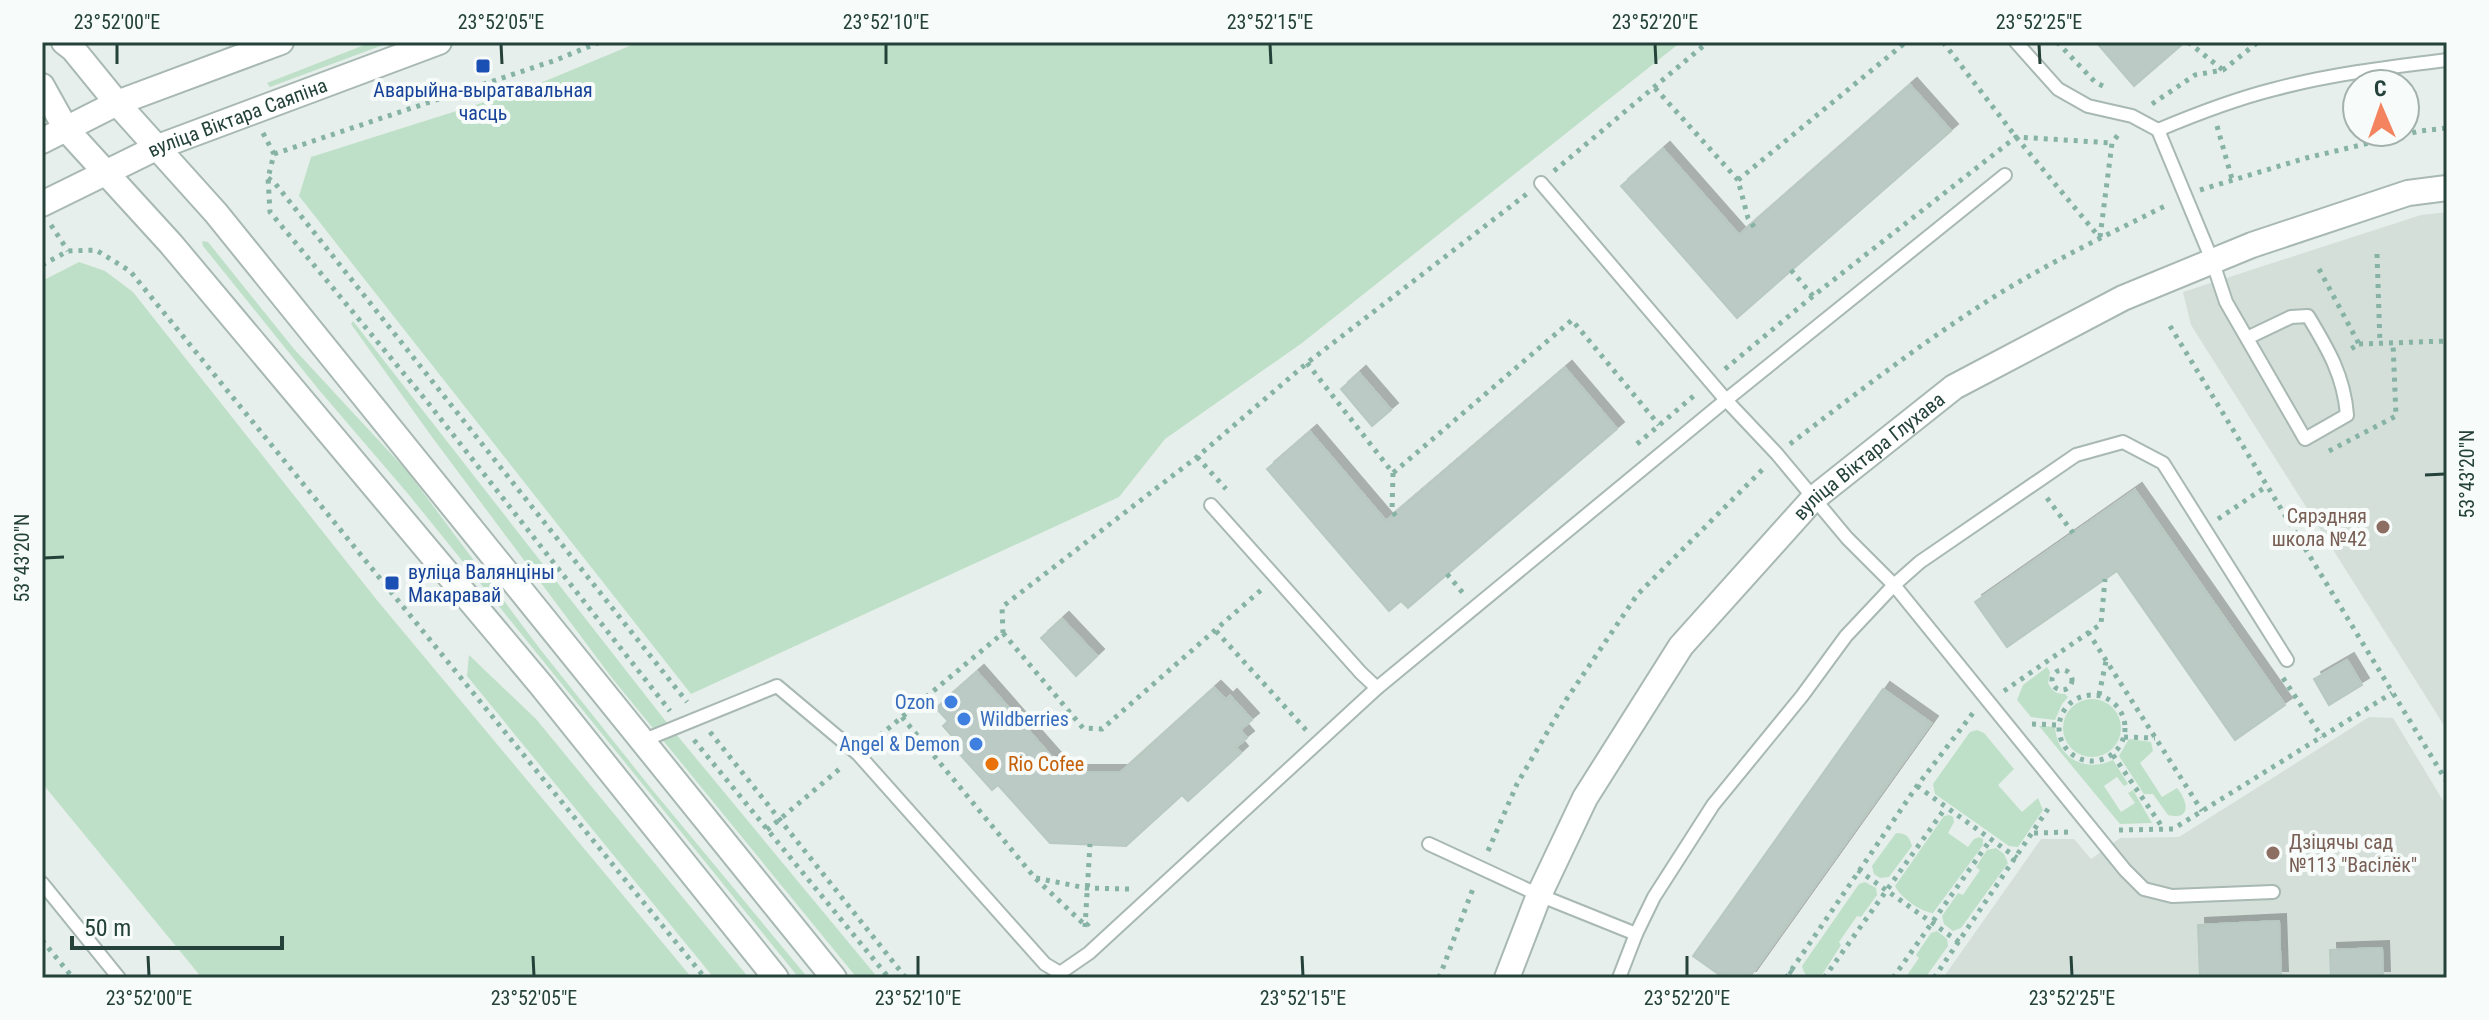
<svg xmlns="http://www.w3.org/2000/svg" width="2489" height="1020" viewBox="0 0 2489 1020" font-family="'Roboto Condensed',sans-serif">
<style>
.built{fill:#d4dfda}
.green{fill:#bfe0c8}
.building{fill:#bbcac4;stroke:#b8c9c2;stroke-width:2;filter:url(#shadow)}
.lines{fill:none;stroke-linecap:round;stroke-linejoin:round}
.service-casing{stroke:#a8b8b2;stroke-width:16}
.minor-casing{stroke:#a8b8b2;stroke-width:28}
.path{stroke:#86b3a5;stroke-width:5;stroke-dasharray:4 6;stroke-linecap:butt}
.service{stroke:#fff;stroke-width:12}
.minor{stroke:#fff;stroke-width:24}
.ticks{fill:none;stroke:#24423a;stroke-width:3}
.transit-dot{fill:#1a4fb4;stroke:#f7fbf9;stroke-width:3}
.education-dot{fill:#8d6e63;stroke:#f7fbf9;stroke-width:3}
.shop-dot{fill:#3f7fe0;stroke:#f7fbf9;stroke-width:3}
.food-dot{fill:#e8710a;stroke:#f7fbf9;stroke-width:3}
.labels{text-anchor:middle;stroke-width:8;stroke-linejoin:round;paint-order:stroke}
.transit-label{font-size:20px;fill:#164399;stroke:#f7fbf9}
.street-label{font-size:20px;fill:#24423a;stroke:#f7fbf9}
.education-label{font-size:20px;fill:#785e54;stroke:#f7fbf9;text-anchor:end}
.shop-label{font-size:20px;fill:#366cbe;stroke:#f7fbf9;text-anchor:end}
.food-label{font-size:20px;fill:#c56008;stroke:#f7fbf9;text-anchor:start}
.neatline{fill:none;stroke:#24423a;stroke-width:3}
.ticks-label{font-size:20px;text-anchor:middle;fill:#24423a}
</style>
<defs>
<filter id="shadow"><feDropShadow dx="7" dy="-7" stdDeviation="0" flood-color="#0004"/></filter>
</defs>
<rect width="100%" height="100%" fill="#e6efeb"/>
<g class="built">
<polygon points="2447,212 2447,730 2191,325 2183,292 2421,215"/>
<polygon points="2369,717 2393,718 2447,807 2447,978 1943,978 2041,839 2074,839 2091,859 2120,838 2179,837"/>
</g>
<g class="green">
<polygon points="372,42 391,42 270,87 267,83"/>
<polygon points="639,42 1681,42 1302,343 1165,439 1119,497 691,694 299,196 311,157 526,89"/>
<polygon points="202,241 208,242 294,349 407,471 540,649 650,787 808,978 799,978 409,495 319,390 203,246"/>
<polygon points="79,262 105,271 133,292 376,599 692,978 202,978 42,783 42,281"/>
<polygon points="353,321 671,728 878,978 857,978 612,678 432,437 351,324"/>
<polygon points="469,655 536,719 749,978 714,978 467,676"/>
<path d="M2047,667L2050,672L2048,683C2052,691 2056,694 2065,694L2068,697L2062,704L2055,720L2031,717L2017,700L2023,685Z"/>
<circle cx="2092" cy="728" r="29"/>
<path d="M2039,726L2055,727C2057,758 2085,773 2113,760L2128,784L2124,786L2117,777L2104,786L2121,812L2135,803L2128,793L2133,790L2152,823L2120,824Z"/>
<polygon points="1977,730 1984,733 2014,769 1998,785 2022,812 2038,798 2043,810 2018,847 2009,846 1935,794 1933,784 1970,732"/>
<path d="M2129,739L2151,742L2153,751L2140,763L2162,797L2177,788C2188,801 2192,821 2168,815L2153,794H2144L2119,756Z"/>
<path d="M1949,815L1953,817L1954,822L1948,833L1968,847L1974,839L1979,837L1983,839V845L1933,913C1921,912 1900,897 1895,886L1944,816Z"/>
<path d="M1896,833C1906,833 1909,836 1912,846L1889,877L1880,878L1874,874L1872,866Z"/>
<polygon points="1996,848 2004,854 2008,863 1961,928 1953,931 1944,924 1942,916 1958,893 1963,895 1980,870 1976,867 1987,850"/>
<path d="M1865,882L1876,888L1877,895L1861,917L1857,916L1839,942L1841,945L1820,978C1808,978 1805,977 1802,966L1859,884Z"/>
<polygon points="1937,931 1947,939 1948,946 1925,978 1905,978 1919,958 1916,955 1931,933"/>
</g>
<g class="building">
<polygon points="2096,42 2185,42 2134,86"/>
<polygon points="1910,85 1951,131 1737,318 1621,186 1663,149 1739,235"/>
<polygon points="1565,368 1617,429 1408,608 1401,601 1389,611 1267,469 1310,432 1386,521"/>
<polygon points="1359,373 1391,410 1372,426 1341,389"/>
<polygon points="2135,490 2285,705 2235,740 2117,571 2007,647 1975,602"/>
<polygon points="1062,619 1097,656 1076,676 1041,638"/>
<polygon points="2347,660 2362,685 2329,705 2314,679"/>
<polygon points="977,672 1065,772 1121,772 1214,688 1226,700 1230,696 1252,720 1240,730 1247,738 1236,747 1241,753 1188,801 1182,795 1126,846 1050,843 998,785 992,790 947,740 952,736 943,726 948,721 936,708"/>
<polygon points="1883,689 1931,723 1749,978 1724,978 1693,956"/>
<polygon points="2279,921 2281,978 2200,978 2198,925"/>
<polygon points="2382,948 2383,978 2331,978 2330,950"/>
</g>
<g class="lines">
<g class="service-casing">
<g id="service">
<path d="M2016,42L2058,89L2088,106L2132,116L2158,130L2212,260L2226,302L2305,439L2347,415C2344,376 2328,349 2308,316L2291,317L2247,338"/>
<path d="M2158,130C2196,114 2235,99 2275,89C2331,74 2390,67 2447,60"/>
<polyline points="1541,183 1726,400 1777,454 1847,538 1894,585 2125,870 2144,889 2172,896 2273,892"/>
<polyline points="1211,505 1361,673 1377,688"/>
<polyline points="642,741 777,686 858,754 1045,964 1060,973 1089,953 1377,688 1726,400 2005,175"/>
<polyline points="1429,844 1539,895 1636,934"/>
<polyline points="42,883 119,978"/>
<polyline points="1619,978 1636,934 1654,897 1713,805 1802,696 1846,636 1894,585 1920,562 2076,455 2123,442 2163,463 2287,660"/>
</g>
</g>
<g class="minor-casing">
<g id="minor">
<polyline points="64,42 73,49 117,103 216,213 834,978"/>
<polyline points="42,86 66,129 171,244 541,685 776,978"/>
<polyline points="42,141 117,103 281,42"/>
<path id="s1" d="M42,204L158,147L439,42"/>
<path id="s2" d="M1507,978L1539,895L1585,798L1681,646L1813,499L1954,387L2123,298L2252,245L2408,193L2447,188"/>
</g>
</g>
<g class="path">
<polyline points="1943,42 2016,137 2100,238"/>
<polyline points="2057,42 2095,82 2107,88"/>
<polyline points="2188,42 2223,70"/>
<polyline points="1655,88 1738,180 1748,218 1756,230"/>
<polyline points="2152,104 2195,75 2223,70 2258,42"/>
<polyline points="2217,126 2232,179"/>
<polyline points="263,133 274,154 268,178 270,212 429,404 670,711"/>
<polyline points="274,154 556,60 600,42"/>
<polyline points="1554,171 1708,42"/>
<polyline points="268,178 274,182 687,702"/>
<polyline points="1738,180 1906,42"/>
<polyline points="2200,190 2306,158 2420,131 2447,128"/>
<polyline points="51,225 68,251"/>
<polyline points="2100,237 2112,143 2121,131"/>
<polyline points="2377,254 2380,344"/>
<polyline points="42,265 68,251 96,250 130,271 705,978"/>
<polyline points="2319,269 2359,344 2349,350"/>
<polyline points="1791,270 1813,296"/>
<polyline points="2170,326 2447,782"/>
<polyline points="2359,344 2447,341"/>
<polyline points="1307,363 1393,473 1572,320 1659,425"/>
<polyline points="1725,369 1813,296 2016,137 2112,143"/>
<polyline points="1637,444 1696,394"/>
<path d="M1790,444C1857,393 1925,340 1997,295C2052,261 2111,233 2169,204"/>
<polyline points="2329,451 2396,416 2393,343"/>
<polyline points="1197,457 1226,489"/>
<polyline points="1393,473 1392,511 1399,520"/>
<polyline points="2047,498 2073,533"/>
<polyline points="2218,519 2267,486"/>
<polyline points="1447,574 1463,593"/>
<polyline points="1216,631 1306,730"/>
<polyline points="2088,632 2202,811"/>
<polyline points="1003,633 1083,728 1102,729 1261,590"/>
<circle cx="2062" cy="680" r="10"/>
<polyline points="2283,678 2322,737"/>
<polyline points="2004,691 2101,624 2105,579"/>
<circle cx="2092" cy="728" r="33"/>
<polyline points="2099,695 2106,661"/>
<polyline points="902,717 1035,878 1086,926 1089,923"/>
<polyline points="2032,724 2059,725"/>
<polyline points="710,732 906,978"/>
<polyline points="2124,737 2155,738"/>
<polyline points="694,740 889,978"/>
<polyline points="872,742 1003,633 1002,607 1197,457 1307,363 1528,193"/>
<polyline points="2113,755 2163,828"/>
<polyline points="1917,786 2017,858"/>
<polyline points="767,830 843,766"/>
<polyline points="2119,830 2173,829 2392,693"/>
<polyline points="2034,833 2072,832"/>
<polyline points="1488,851 1517,784 1566,700 1637,595 1765,467"/>
<polyline points="1858,870 1959,942"/>
<polyline points="1036,878 1086,888 1129,889"/>
<polyline points="1085,927 1090,844"/>
<polyline points="42,940 73,978"/>
<polyline points="1789,971 1799,978"/>
<polyline points="1439,978 1474,886"/>
<polyline points="1786,978 1917,786 1973,713"/>
<polyline points="1824,978 1946,807"/>
<polyline points="1893,978 1991,839"/>
<polyline points="1934,978 2050,806"/>
</g>
<use href="#service" class="service"/>
<use href="#minor" class="minor"/>
</g>
<path class="ticks" d="M117,44V64M501,44L502,64M886,44V64M1270,44L1271,64M1655,44L1656,64M2039,44L2040,64M2425,475L2445,474M44,558L64,557M148,956L149,976M533,956L534,976M918,956V976M1302,956L1303,976M1687,956V976M2071,956L2072,976"/>
<g class="transit-dot">
<rect x="475" y="58" width="16" height="16" rx="4"/>
<rect x="384" y="575" width="16" height="16" rx="4"/>
</g>
<g class="education-dot">
<circle cx="2383" cy="527" r="8"/>
<circle cx="2273" cy="853" r="8"/>
</g>
<g class="shop-dot">
<circle cx="951" cy="702" r="8"/>
<circle cx="964" cy="719" r="8"/>
<circle cx="976" cy="744" r="8"/>
</g>
<circle class="food-dot" cx="992" cy="764" r="8"/>
<g class="labels">
<g class="transit-label">
<text x="483" y="97">Аварыйна-выратавальная<tspan x="483" dy="23">часць</tspan></text>
<text x="408" y="579" text-anchor="start">вуліца Валянціны<tspan x="408" dy="23">Макаравай</tspan></text>
</g>
<g class="street-label">
<text dy="7" stroke="none"><textPath href="#s1" startOffset="214">вуліца Віктара Саяпіна</textPath></text>
<text dy="7" stroke="none"><textPath href="#s2" startOffset="644">вуліца Віктара Глухава</textPath></text>
</g>
<g class="education-label">
<text x="2367" y="523">Сярэдняя<tspan x="2367" dy="23">школа №42</tspan></text>
<text x="2289" y="849" text-anchor="start">Дзіцячы сад<tspan x="2289" dy="23">№113 "Васілёк"</tspan></text>
</g>
<g class="shop-label">
<text x="935" y="709">Ozon</text>
<text x="980" y="726" text-anchor="start">Wildberries</text>
<text x="960" y="751">Angel &amp; Demon</text>
</g>
<g class="food-label">
<text x="1008" y="771">Rio Cofee</text>
</g>
</g>
<rect width="2489" height="1020" fill="none" stroke="#f7fbf9" stroke-width="88"/>
<g transform="translate(2381 108) rotate(358)"><circle r="38" fill="#f7fbf9" stroke="#a3b1ad" stroke-width="2"/>
<path d="M0-6L14 30L0 20L-14 30Z" fill="#f4845f"/>
<text y="-12" font-size="22" font-weight="bold" text-anchor="middle" fill="#24423a">С</text>
</g>
<path d="M72 936v12h210v-12" fill="none" stroke="#24423a" stroke-width="4"/>
<text x="84" y="936" font-size="24" fill="#24423a" stroke="#f7fbf9" stroke-width="6" paint-order="stroke">50 m</text>
<rect x="44" y="44" width="2401" height="932" class="neatline"/>
<g class="ticks-label">
<text x="117" y="29">23°52'00"E</text>
<text x="501" y="29">23°52'05"E</text>
<text x="886" y="29">23°52'10"E</text>
<text x="1270" y="29">23°52'15"E</text>
<text x="1655" y="29">23°52'20"E</text>
<text x="2039" y="29">23°52'25"E</text>
<text transform="translate(2467 474) rotate(-90)" y="7">53°43'20"N</text>
<text transform="translate(22 558) rotate(-90)" y="7">53°43'20"N</text>
<text x="149" y="1005">23°52'00"E</text>
<text x="534" y="1005">23°52'05"E</text>
<text x="918" y="1005">23°52'10"E</text>
<text x="1303" y="1005">23°52'15"E</text>
<text x="1687" y="1005">23°52'20"E</text>
<text x="2072" y="1005">23°52'25"E</text>
</g>
</svg>
